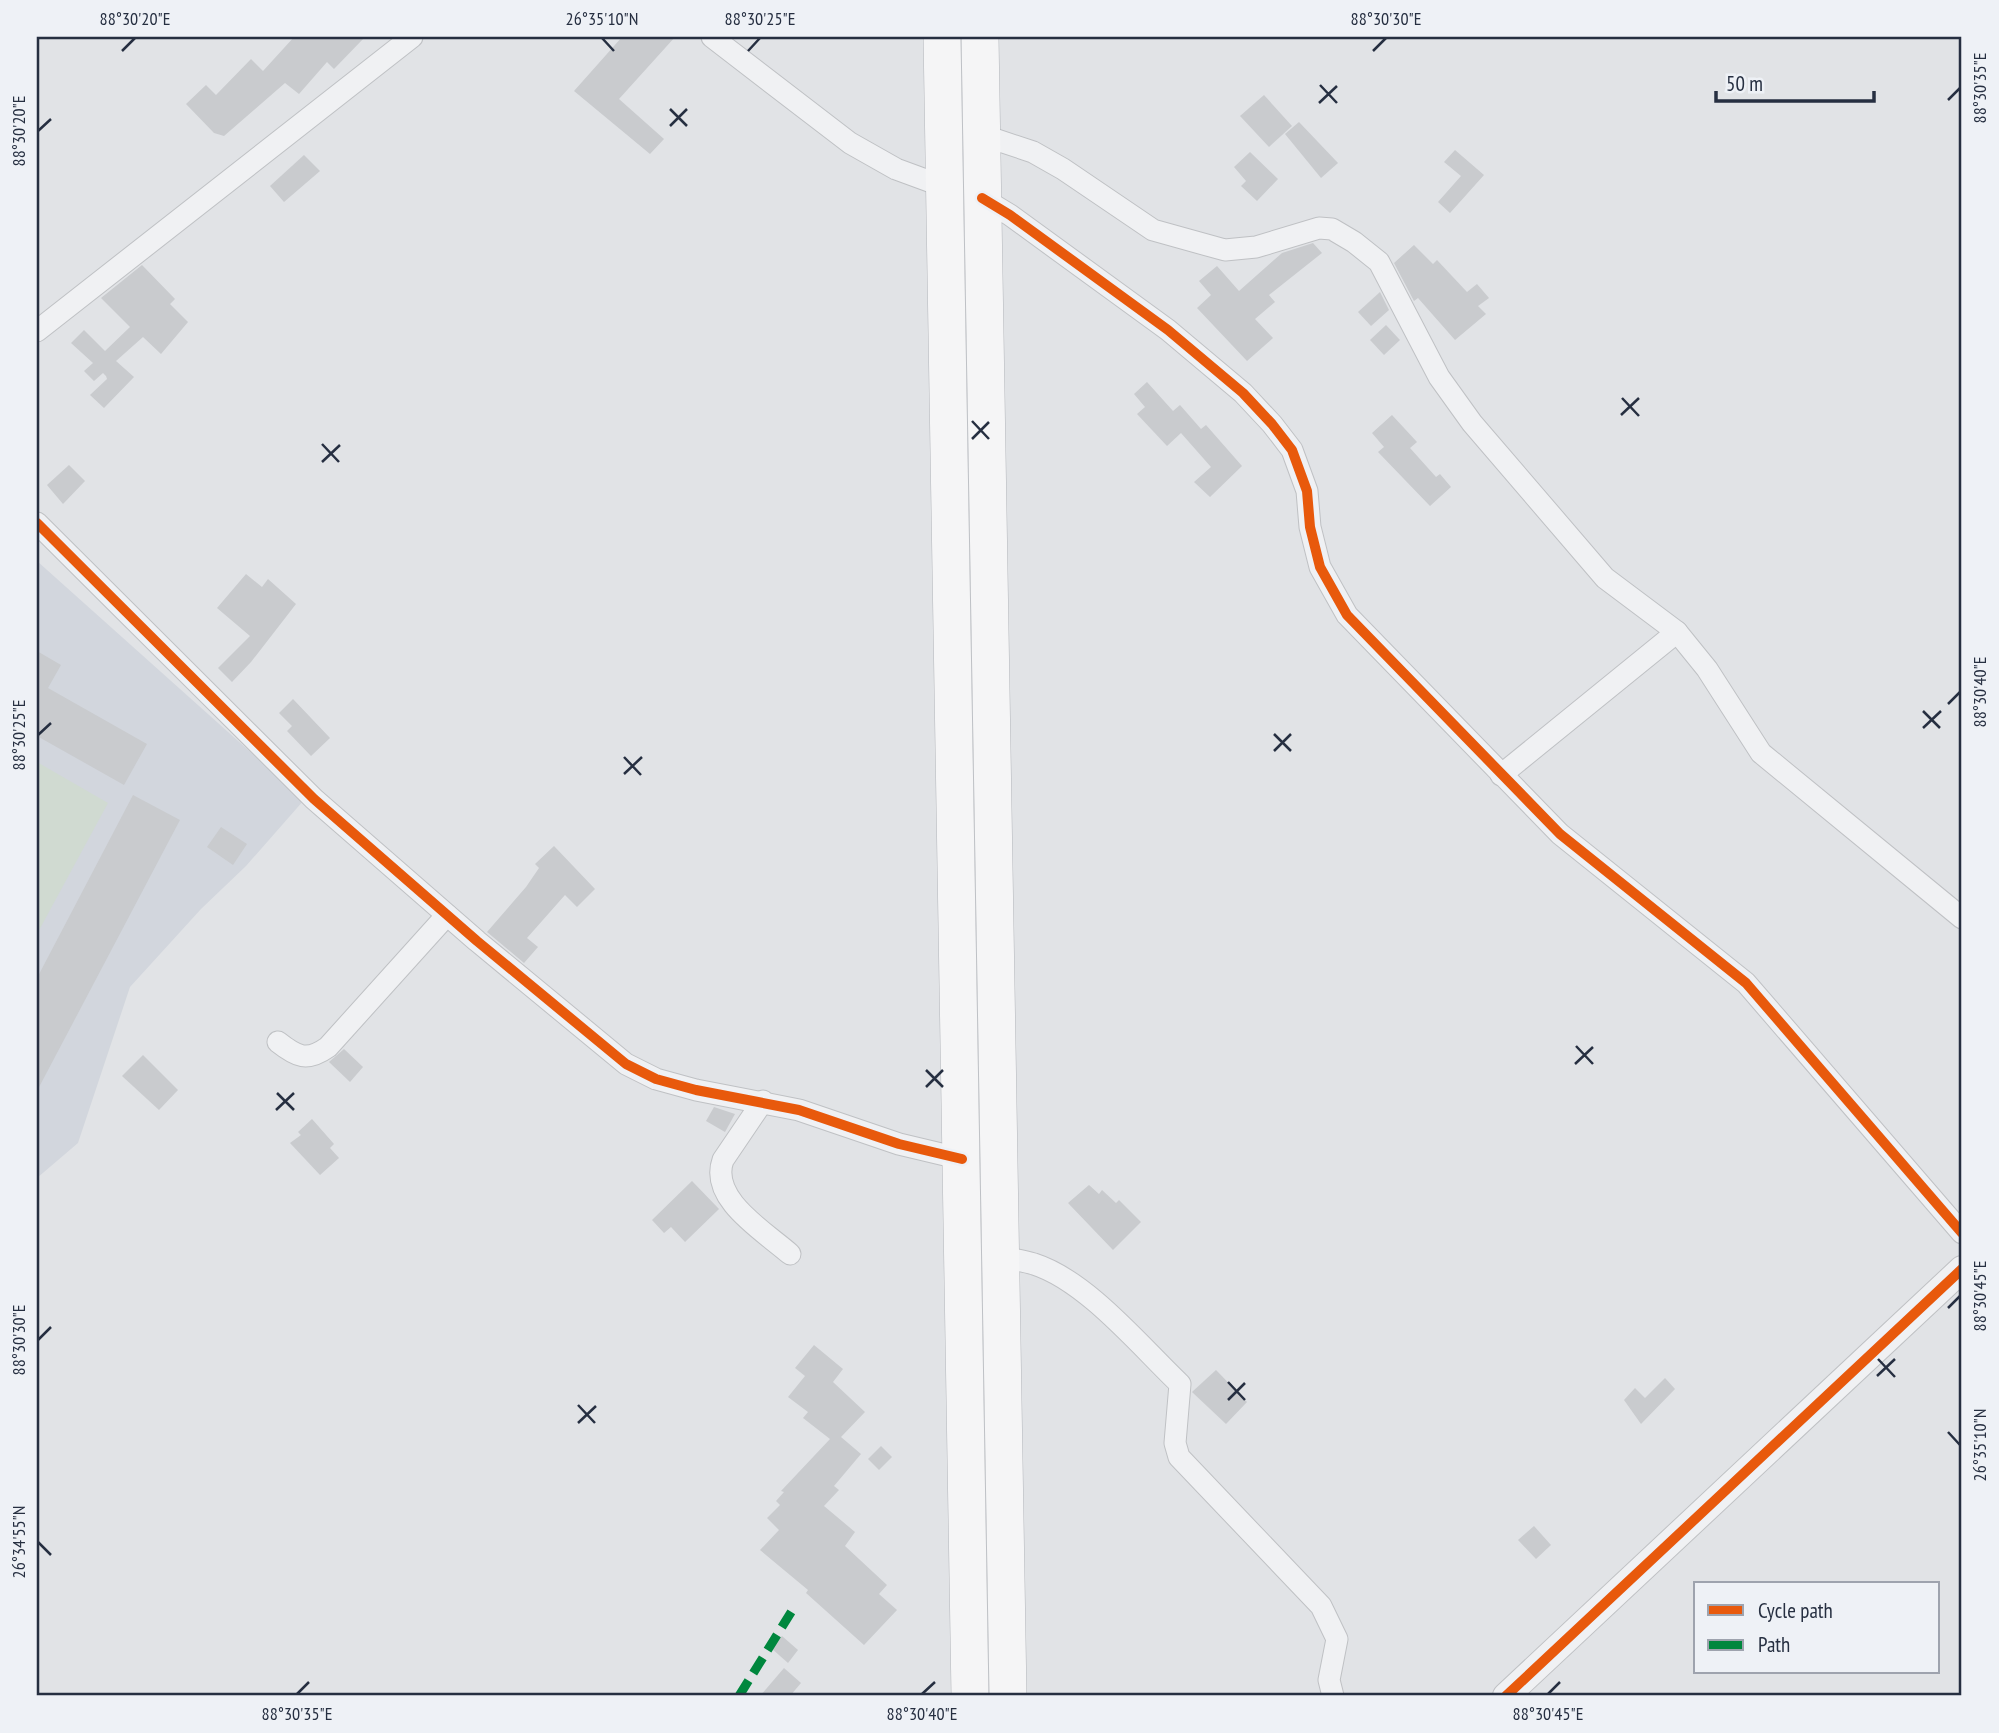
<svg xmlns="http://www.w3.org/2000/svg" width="1999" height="1733" viewBox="0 0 1999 1733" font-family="'PT Sans Narrow',sans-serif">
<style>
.built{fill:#d2d6dd}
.green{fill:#d0dad1}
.building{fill:#c9cbce}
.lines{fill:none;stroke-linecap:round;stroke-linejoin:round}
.minor-casing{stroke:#bfc1c4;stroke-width:23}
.tertiary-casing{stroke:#bfc1c4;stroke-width:28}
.trunk-casing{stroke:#b3b6bb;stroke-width:38}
.minor{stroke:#f0f1f3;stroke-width:21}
.tertiary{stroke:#f0f1f3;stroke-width:26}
.trunk{stroke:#f5f5f6;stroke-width:37}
.quiet{stroke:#00873e;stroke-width:9;stroke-dasharray:18 9;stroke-linecap:butt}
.cycleway-casing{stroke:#eef1f6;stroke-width:15}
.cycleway{stroke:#e8590c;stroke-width:10}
.ticks{fill:none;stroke:#262f41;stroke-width:2.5}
.neatline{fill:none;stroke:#262f41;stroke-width:2.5}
.ticks-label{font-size:18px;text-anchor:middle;fill:#262f41}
</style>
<rect width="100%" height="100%" fill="#e1e3e6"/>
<polygon class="built" points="37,561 304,800 246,866 201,909 130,987 78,1143 37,1178"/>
<polygon class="green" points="37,762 108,803 37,934"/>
<g class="building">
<polygon points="294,37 365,37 334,69 327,62 299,94 285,83 224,136 214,133 186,104 206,85 216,95 251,59 263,71"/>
<polygon points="622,37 675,37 619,99 664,139 650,154 574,91"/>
<polygon points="1264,95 1292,126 1269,147 1240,116"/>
<polygon points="1299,122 1338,163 1321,178 1285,134"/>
<polygon points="1455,150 1484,175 1450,213 1438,202 1461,176 1444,162"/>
<polygon points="1250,152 1278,179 1257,201 1241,186 1246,181 1234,167"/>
<polygon points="304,155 320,171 284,202 270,186"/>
<polygon points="1313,243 1322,253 1269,295 1275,302 1255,319 1273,338 1247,361 1197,308 1211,295 1199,281 1217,266 1239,291 1282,253"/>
<polygon points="1414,245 1433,264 1437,260 1467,292 1477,284 1489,298 1478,306 1486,314 1455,340 1418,298 1414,301 1394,263"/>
<polygon points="142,265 175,299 170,304 188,322 161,354 143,337 116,361 134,377 104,408 90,395 107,379 106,376 103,373 94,381 84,371 93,363 71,343 84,330 105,351 130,327 101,298"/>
<polygon points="1380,292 1389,310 1371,326 1358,312"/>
<polygon points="1386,325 1400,340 1384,355 1370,340"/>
<polygon points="1147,382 1173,411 1180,405 1201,429 1206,425 1242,466 1210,497 1194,482 1211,467 1181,433 1167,446 1137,414 1145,407 1134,394"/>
<polygon points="1392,415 1417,442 1410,448 1436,477 1440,474 1451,487 1430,506 1378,452 1384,447 1372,433"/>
<polygon points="69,465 85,481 63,504 47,485"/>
<polygon points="246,574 262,587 268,579 296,604 251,662 232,682 218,668 250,636 217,608"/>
<polygon points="37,651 61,665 48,688 147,744 124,785 37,736"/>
<polygon points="293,699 330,738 311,756 287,731 292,726 279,713"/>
<polygon points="133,795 180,820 37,1091 37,978"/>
<polygon points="221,827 247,844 233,865 207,847"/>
<polygon points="554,846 595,889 577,907 565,895 527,938 538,947 524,963 487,932 526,887 539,868 535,864"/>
<polygon points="344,1049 363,1067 350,1082 329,1062"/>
<polygon points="143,1055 178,1090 159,1110 122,1076"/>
<polygon points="714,1107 735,1114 725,1132 706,1121"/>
<polygon points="312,1119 334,1144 330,1148 339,1158 320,1175 290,1143 301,1135 298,1132"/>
<polygon points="692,1181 719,1209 685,1242 671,1227 664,1233 652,1220"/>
<polygon points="1089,1185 1099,1194 1102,1190 1116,1203 1119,1200 1141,1222 1113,1250 1068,1203"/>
<polygon points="814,1345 843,1369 833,1382 865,1412 841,1437 861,1454 834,1486 839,1490 824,1506 855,1532 845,1546 887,1585 879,1594 897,1610 864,1645 806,1593 808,1590 760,1550 779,1530 767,1518 780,1505 776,1501 784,1492 781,1491 830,1439 803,1418 808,1412 788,1397 805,1376 795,1368"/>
<polygon points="1216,1370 1247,1402 1226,1424 1192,1392"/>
<polygon points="1665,1378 1675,1389 1641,1424 1624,1400 1635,1388 1645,1398"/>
<polygon points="881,1446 892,1457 879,1470 868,1459"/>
<polygon points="1534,1526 1551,1545 1536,1559 1518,1540"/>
<polygon points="782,1636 798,1650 788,1663 771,1648"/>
<polygon points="784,1668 801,1683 790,1696 760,1696"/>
</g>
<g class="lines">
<g class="minor-casing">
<g id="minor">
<polyline points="712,37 850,143 896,169 945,187"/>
<polyline points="982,135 1033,152 1063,169 1153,230 1225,250 1256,247 1319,228 1332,229 1354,242 1379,262 1439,377 1472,423 1605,578 1677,632 1707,669 1761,753 1962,918"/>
<polyline points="982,198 1010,215 1168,330 1243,393 1272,424 1292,450 1307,491 1310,527 1320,567 1347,615 1560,834 1746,983 1962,1233"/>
<polyline points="37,331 412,37"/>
<polyline points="37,523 314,799 477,941 626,1064 656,1079 696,1090 799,1110 899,1144 962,1159"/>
<polyline points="1501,775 1677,632"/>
<path d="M278,1042C297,1057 307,1062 328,1047L447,915"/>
<path d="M763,1101L723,1160C709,1199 764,1231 790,1254"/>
<path d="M1002,1257C1012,1259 1023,1261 1034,1264C1087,1281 1140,1346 1180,1384L1175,1443L1179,1457L1321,1606L1337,1639L1329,1680L1333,1696"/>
</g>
</g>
<g class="tertiary-casing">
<polyline id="tertiary" points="1506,1696 1962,1269"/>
</g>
<g class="trunk-casing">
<g id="trunk">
<polyline points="942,37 970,1696"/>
<polyline points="980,37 1008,1696"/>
</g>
</g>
<use href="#minor" class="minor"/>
<use href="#tertiary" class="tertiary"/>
<use href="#trunk" class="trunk"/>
<polyline class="quiet" points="739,1696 795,1606"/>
<g class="cycleway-casing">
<g id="cycleway">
<polyline points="982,198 1010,215 1168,330 1243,393 1272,424 1292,450 1307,491 1310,527 1320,567 1347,615 1560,834 1746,983 1962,1233"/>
<polyline points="37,523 314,799 477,941 626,1064 656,1079 696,1090 799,1110 899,1144 962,1159"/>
<polyline points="1506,1696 1962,1269"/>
</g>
</g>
<use href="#cycleway" class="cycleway"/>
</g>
<path class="ticks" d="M602,38L614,51M122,51L135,38M748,51L760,38M1373,51L1386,38M1320,85L1337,103M1948,100L1960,88M1319,103L1337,86M670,109L687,126M670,126L687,109M38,131L51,119M1622,398L1639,416M1621,415L1639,398M972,421L989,439M972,439L989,422M322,444L339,462M322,462L340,445M1948,704L1960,692M1923,711L1940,728M1923,728L1941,711M1274,734L1291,751M38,735L51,723M1274,751L1291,734M624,757L641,775M624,774L642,757M1576,1046L1593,1064M1575,1064L1593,1047M926,1070L943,1087M926,1087L943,1070M277,1093L294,1110M276,1110L294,1093M1948,1308L1960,1296M38,1340L51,1327M1878,1359L1895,1377M1877,1376L1895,1359M1228,1382L1245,1400M1228,1400L1245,1383M578,1405L595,1423M578,1423L596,1406M1948,1432L1960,1445M38,1542L51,1555M297,1694L309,1682M922,1694L935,1682M1548,1694L1560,1682"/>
<rect width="1999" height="1733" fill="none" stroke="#eef1f6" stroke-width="77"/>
<rect x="1694" y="1582" width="245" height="91" fill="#eef1f6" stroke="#9ea3ae" stroke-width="2"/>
<rect x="1708" y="1605" width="35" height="10" fill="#e8590c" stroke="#9ea3ae" stroke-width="2"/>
<text x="1758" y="1618" font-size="21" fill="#262f41">Cycle path</text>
<rect x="1708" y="1640" width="35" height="10" fill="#00873e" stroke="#9ea3ae" stroke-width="2"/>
<text x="1758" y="1652" font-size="21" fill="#262f41">Path</text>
<path d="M1716 91v10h158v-10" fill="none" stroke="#262f41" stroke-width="3.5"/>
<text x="1726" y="91" font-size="21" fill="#262f41" stroke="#eef1f6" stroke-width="5" paint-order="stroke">50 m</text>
<rect x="38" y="38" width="1922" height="1656" class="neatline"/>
<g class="ticks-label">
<text x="135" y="25">88°30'20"E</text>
<text x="602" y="25">26°35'10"N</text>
<text x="760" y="25">88°30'25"E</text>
<text x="1386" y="25">88°30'30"E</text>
<text transform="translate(1980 88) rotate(-90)" y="6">88°30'35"E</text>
<text transform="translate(19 131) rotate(-90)" y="6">88°30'20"E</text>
<text transform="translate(1980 692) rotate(-90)" y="6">88°30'40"E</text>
<text transform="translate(19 735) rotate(-90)" y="6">88°30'25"E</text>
<text transform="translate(1980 1296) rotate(-90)" y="6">88°30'45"E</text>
<text transform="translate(19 1340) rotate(-90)" y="6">88°30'30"E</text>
<text transform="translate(1980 1445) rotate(-90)" y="6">26°35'10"N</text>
<text transform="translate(19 1542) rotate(-90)" y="6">26°34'55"N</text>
<text x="297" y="1720">88°30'35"E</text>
<text x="922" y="1720">88°30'40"E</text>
<text x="1548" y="1720">88°30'45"E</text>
</g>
</svg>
